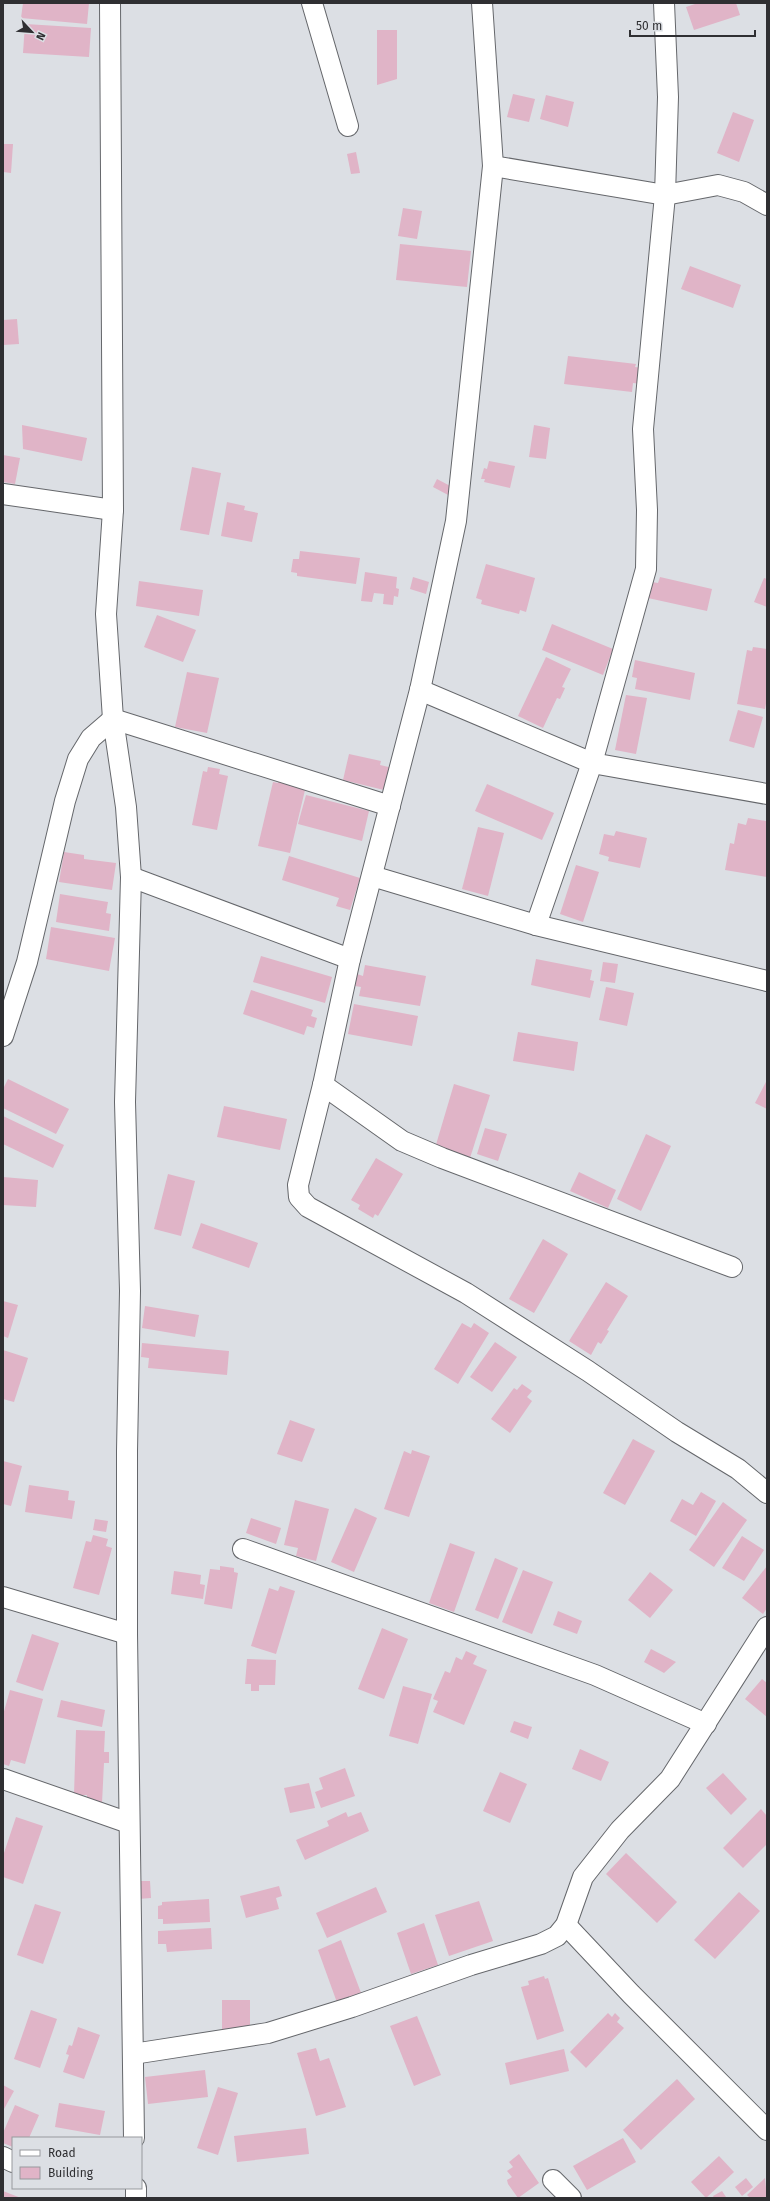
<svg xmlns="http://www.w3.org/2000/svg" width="770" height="2201" viewBox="0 0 770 2201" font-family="'Fira Sans',sans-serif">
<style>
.building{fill:#e0b4c7}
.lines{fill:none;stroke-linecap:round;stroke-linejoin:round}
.minor-casing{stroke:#65676b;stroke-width:22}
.minor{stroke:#fff;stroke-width:20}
</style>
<rect width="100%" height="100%" fill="#dcdfe4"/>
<g class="building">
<polygon points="23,3 89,3 87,24 21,18"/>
<polygon points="698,3 736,3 740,15 694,30 686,7"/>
<polygon points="25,24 91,28 89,57 23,53"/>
<polygon points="377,30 397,30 397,79 377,85"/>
<polygon points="513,94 535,99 529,122 507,117"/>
<polygon points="546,95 574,102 568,127 540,119"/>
<polygon points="733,112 754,120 739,162 717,153"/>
<polygon points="3,144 13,144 11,173 3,172"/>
<polygon points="356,152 360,173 351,174 347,154"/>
<polygon points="403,208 422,211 417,239 398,236"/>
<polygon points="400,244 471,251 467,287 396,280"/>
<polygon points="690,266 741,285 733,308 681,289"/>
<polygon points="17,319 19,344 3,345 3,320"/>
<polygon points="568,356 636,364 635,367 643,368 641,384 633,383 632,392 564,384"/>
<polygon points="22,425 87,438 82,461 23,449"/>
<polygon points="534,425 550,428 546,459 529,457"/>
<polygon points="3,455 20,458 15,484 3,482"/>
<polygon points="489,461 515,466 510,488 484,482 485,479 481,479 484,468 487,469"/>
<polygon points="192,467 221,473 209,535 180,530"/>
<polygon points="437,479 454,488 450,496 433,487"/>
<polygon points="227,502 245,506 244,510 258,513 252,542 221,536"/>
<polygon points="300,551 360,558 356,584 297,576 297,573 291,572 293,559 299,559"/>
<polygon points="486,564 535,578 526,612 520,610 519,614 481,604 482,600 476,598"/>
<polygon points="365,572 397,577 396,588 399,589 398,597 394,596 393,605 383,604 384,594 374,593 372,602 361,601"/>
<polygon points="413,577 429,582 426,594 410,589"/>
<polygon points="660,577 712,589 707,611 648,598 652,582 658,583"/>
<polygon points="764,578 767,579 767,607 754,602"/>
<polygon points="139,581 203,590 199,616 136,606"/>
<polygon points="157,615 196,630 183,662 144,647"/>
<polygon points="552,624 613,649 603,675 542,650"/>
<polygon points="753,647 767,649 767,698 765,709 737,704 747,650 752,651"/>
<polygon points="546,657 571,669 562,687 565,688 560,699 557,698 543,728 518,716"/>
<polygon points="635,660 695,673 690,700 635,689 637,678 632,677"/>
<polygon points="187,672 219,678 207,733 175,727"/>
<polygon points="626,695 647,698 636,754 615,750"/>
<polygon points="738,710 763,717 754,748 729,741"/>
<polygon points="349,754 381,761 380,765 393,768 388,791 343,780"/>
<polygon points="208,767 220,769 219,774 228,776 217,830 192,825 203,771 207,772"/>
<polygon points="279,777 301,782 300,788 305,790 290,853 258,846 273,782 278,783"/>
<polygon points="487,784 554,813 542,840 475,811"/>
<polygon points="306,795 369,811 362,841 298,824"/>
<polygon points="748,818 766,821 767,877 725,870 730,843 734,844 738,823 746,825"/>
<polygon points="478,827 504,833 488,896 462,889"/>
<polygon points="616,831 647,838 640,868 608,861 609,857 599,854 604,834 614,836"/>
<polygon points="64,852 84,855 84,859 116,863 112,890 59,882"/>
<polygon points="289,856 360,878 350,910 336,906 339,898 282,880"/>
<polygon points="576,865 599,872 583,922 560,914"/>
<polygon points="60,894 108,902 106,913 111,914 109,931 56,922"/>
<polygon points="51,927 115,938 109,971 46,959"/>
<polygon points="261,956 332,977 325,1003 253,982"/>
<polygon points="536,959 592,970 590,980 594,981 590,998 531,985"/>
<polygon points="603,962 618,964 615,983 600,981"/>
<polygon points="365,965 426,976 420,1006 359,996 361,987 355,986 357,974 363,976"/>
<polygon points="606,987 634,993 627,1026 599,1020"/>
<polygon points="251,990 313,1010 311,1016 317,1018 314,1028 307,1026 304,1035 243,1014"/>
<polygon points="354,1004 418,1016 412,1046 348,1034"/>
<polygon points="518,1032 578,1042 574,1071 513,1061"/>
<polygon points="8,1079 69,1109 56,1134 3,1108 3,1089"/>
<polygon points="767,1080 767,1109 755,1103"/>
<polygon points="454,1084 490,1095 470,1158 435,1148"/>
<polygon points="224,1106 287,1119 280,1150 217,1137"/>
<polygon points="3,1116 64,1145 53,1168 3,1144"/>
<polygon points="485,1128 507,1134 498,1161 477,1154"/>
<polygon points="646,1134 671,1146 641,1211 617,1199"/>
<polygon points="376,1158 403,1174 378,1216 375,1214 373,1218 358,1209 360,1205 351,1200"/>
<polygon points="579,1172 616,1190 608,1208 570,1191"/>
<polygon points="168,1174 195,1181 181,1236 154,1229"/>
<polygon points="3,1177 38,1180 36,1207 3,1205"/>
<polygon points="201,1223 258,1243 249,1268 192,1248"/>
<polygon points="543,1239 568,1254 534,1313 509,1299"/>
<polygon points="606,1282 628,1296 607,1330 609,1331 601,1344 598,1342 591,1355 569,1341"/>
<polygon points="3,1301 18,1305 8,1338 3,1336"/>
<polygon points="145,1306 199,1315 195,1337 142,1328"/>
<polygon points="462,1323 471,1328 474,1323 489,1333 458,1384 434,1369"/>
<polygon points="495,1342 517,1357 492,1392 470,1377"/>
<polygon points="142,1343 229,1351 227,1375 148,1368 149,1358 141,1357"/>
<polygon points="3,1350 28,1358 14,1402 3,1399"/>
<polygon points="522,1384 532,1391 527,1397 532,1401 510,1433 491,1419 514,1388 517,1390"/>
<polygon points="290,1420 315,1429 302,1462 277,1454"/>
<polygon points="633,1439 655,1451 625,1505 603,1493"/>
<polygon points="412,1450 430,1456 409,1517 384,1509 404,1451 411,1454"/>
<polygon points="3,1461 22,1466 11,1506 3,1504"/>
<polygon points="29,1485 69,1491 68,1500 75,1501 72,1519 25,1512"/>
<polygon points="701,1492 716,1501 696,1536 670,1521 682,1499 693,1505"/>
<polygon points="295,1500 329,1509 316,1561 296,1556 298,1548 284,1545"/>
<polygon points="723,1502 747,1520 714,1567 689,1550"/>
<polygon points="355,1508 377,1518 354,1572 331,1562"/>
<polygon points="251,1518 281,1528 276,1544 246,1533"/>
<polygon points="95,1519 108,1521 106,1532 93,1530"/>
<polygon points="93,1535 108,1539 106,1546 112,1548 99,1595 73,1588 86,1541 91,1542"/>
<polygon points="742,1536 764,1550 744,1581 722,1568"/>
<polygon points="450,1543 475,1552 454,1612 429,1603"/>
<polygon points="495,1558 518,1568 498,1619 475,1610"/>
<polygon points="220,1566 234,1568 234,1572 238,1573 232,1609 204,1604 210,1569 220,1570"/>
<polygon points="767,1566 767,1608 763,1614 742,1598"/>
<polygon points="523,1570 553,1582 532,1634 502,1622"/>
<polygon points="174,1571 201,1575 200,1584 205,1585 203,1599 171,1594"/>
<polygon points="650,1572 673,1590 650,1618 628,1600"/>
<polygon points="280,1586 295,1591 276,1654 251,1646 269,1588 278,1591"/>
<polygon points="558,1611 582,1621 577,1634 553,1625"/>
<polygon points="382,1628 408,1639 384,1699 358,1689"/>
<polygon points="32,1634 59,1643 43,1691 16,1682"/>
<polygon points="651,1649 676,1662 664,1673 644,1662"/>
<polygon points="466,1651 477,1656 473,1664 487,1670 464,1725 433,1712 438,1701 433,1699 445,1671 450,1673 456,1657 462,1660"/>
<polygon points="247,1659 276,1660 275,1685 259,1685 259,1691 251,1691 251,1684 245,1684"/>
<polygon points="762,1679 767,1683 767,1717 745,1699"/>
<polygon points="403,1686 432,1694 418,1744 389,1736"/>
<polygon points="10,1690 43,1699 25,1764 11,1760 9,1766 3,1764 3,1715"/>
<polygon points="61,1700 105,1710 102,1727 57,1717"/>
<polygon points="514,1721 532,1727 528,1739 510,1732"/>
<polygon points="76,1730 105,1731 104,1752 109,1752 109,1763 104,1763 102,1803 87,1802 87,1795 74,1795"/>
<polygon points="580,1749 609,1762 601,1781 572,1769"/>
<polygon points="345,1768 355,1796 321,1808 315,1792 323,1789 319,1778"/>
<polygon points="500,1772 527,1784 510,1823 483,1811"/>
<polygon points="723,1773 747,1799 731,1815 706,1788"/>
<polygon points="309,1783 315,1808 290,1813 284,1788"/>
<polygon points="761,1809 767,1816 767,1844 743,1868 723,1848"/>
<polygon points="346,1812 348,1817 361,1812 369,1831 305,1860 296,1840 329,1826 327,1821"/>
<polygon points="16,1817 43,1826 23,1884 3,1877 3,1856"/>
<polygon points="626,1853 677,1902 657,1923 606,1874"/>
<polygon points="138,1881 150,1881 151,1898 138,1899"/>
<polygon points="279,1886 282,1896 276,1898 279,1909 246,1918 240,1896"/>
<polygon points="376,1887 387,1912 327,1938 316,1913"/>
<polygon points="739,1892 760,1911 715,1959 694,1940"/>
<polygon points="209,1899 210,1922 163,1924 163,1919 158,1919 158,1906 162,1905 162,1902"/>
<polygon points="479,1901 493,1941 449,1956 435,1915"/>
<polygon points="35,1904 61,1912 43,1964 17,1955"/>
<polygon points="424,1923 438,1965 411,1974 397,1933"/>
<polygon points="211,1928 212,1949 167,1952 166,1944 158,1944 158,1931"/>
<polygon points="341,1940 363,1998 339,2008 318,1950"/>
<polygon points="544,1976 545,1979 548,1978 564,2031 537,2040 521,1987 529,1985 528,1981"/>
<rect x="222" y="2000" width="28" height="32"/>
<polygon points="31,2010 57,2019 40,2068 14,2059"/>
<polygon points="608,2013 612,2017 615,2013 620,2018 617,2022 624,2028 586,2068 570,2052"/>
<polygon points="417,2016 441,2075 414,2086 390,2026"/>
<polygon points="78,2027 100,2035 84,2079 63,2072 69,2055 66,2054 69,2045 72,2046"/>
<polygon points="316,2048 320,2061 329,2058 346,2107 316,2116 297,2053"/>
<polygon points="564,2049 569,2071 510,2085 505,2063"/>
<polygon points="205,2070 208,2097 148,2104 145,2077"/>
<polygon points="677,2079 695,2099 641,2150 623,2130"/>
<polygon points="3,2085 14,2091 4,2109 3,2109"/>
<polygon points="218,2087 238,2093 218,2155 197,2148"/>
<polygon points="59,2103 105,2111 100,2135 55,2127"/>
<polygon points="15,2105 39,2115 29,2138 13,2138 13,2147 3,2143 3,2133"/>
<polygon points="306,2128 309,2154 237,2162 234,2136"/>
<polygon points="623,2138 636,2162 587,2190 573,2166"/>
<polygon points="519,2154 539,2183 518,2198 508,2184 507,2180 512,2177 507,2171 513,2167 509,2162"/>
<polygon points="719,2156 734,2172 706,2198 691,2182"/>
<polygon points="746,2178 753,2187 742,2196 735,2187"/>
<polygon points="765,2178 767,2198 750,2198 747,2195"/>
<polygon points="3,2191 21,2198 3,2198"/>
<polygon points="722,2191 726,2197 714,2198 713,2196"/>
</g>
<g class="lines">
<g class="minor-casing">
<g id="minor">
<polyline points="110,3 113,510 106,614 113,719 126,807 131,877 125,1102 130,1291 127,1451 127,1634 134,2138"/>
<polyline points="312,3 348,126"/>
<polyline points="482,3 493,166 456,521 420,690 350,959 323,1085 298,1185 299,1197 308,1207 466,1293 588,1371 677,1432 738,1469 767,1493"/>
<polyline points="493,166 665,195 718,185 744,192 767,205"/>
<polyline points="3,494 113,510"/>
<polyline points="420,690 592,763 767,794"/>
<polyline points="372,876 536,925 767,981"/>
<polyline points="131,877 350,959"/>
<polyline points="536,925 592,763 646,569 647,510 643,429 665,195 668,97 664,3"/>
<polyline points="3,1036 27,962 65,801 78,759 91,738 113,719 390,806"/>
<polyline points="323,1085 402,1141 442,1158 732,1267"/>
<polyline points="243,1549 595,1675 706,1724"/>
<polyline points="3,1597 127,1634"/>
<polyline points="3,1779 129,1823"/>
<polyline points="566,1925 631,1994 767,2130"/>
<polyline points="133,2054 268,2033 352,2007 471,1965 541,1944 557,1936 566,1925 583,1877 620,1830 670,1779 767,1627"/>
<polyline points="3,2157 13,2162"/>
<polyline points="553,2180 571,2198"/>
<polyline points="136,2188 136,2198"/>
</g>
</g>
<use href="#minor" class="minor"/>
</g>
<rect width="770" height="2201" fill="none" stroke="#2f2f32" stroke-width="8"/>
<rect x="12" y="2137" width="130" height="52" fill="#dcdfe4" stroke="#97999d"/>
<rect x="20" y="2150" width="20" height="6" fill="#ffffff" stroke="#97999d"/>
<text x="48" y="2157" font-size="12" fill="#2f2f32">Road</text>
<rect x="20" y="2167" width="20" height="12" fill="#e0b4c7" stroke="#97999d"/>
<text x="48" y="2177" font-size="12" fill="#2f2f32">Building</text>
<g transform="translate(32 32) rotate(116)" stroke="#dcdfe4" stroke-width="3" paint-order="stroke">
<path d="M0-3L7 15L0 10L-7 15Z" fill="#2f2f32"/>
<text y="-6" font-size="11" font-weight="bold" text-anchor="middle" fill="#2f2f32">N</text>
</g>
<path d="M630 30v6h125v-6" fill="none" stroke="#2f2f32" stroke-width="2"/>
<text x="636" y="30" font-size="12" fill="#2f2f32" stroke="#dcdfe4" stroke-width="3" paint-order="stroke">50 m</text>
</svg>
